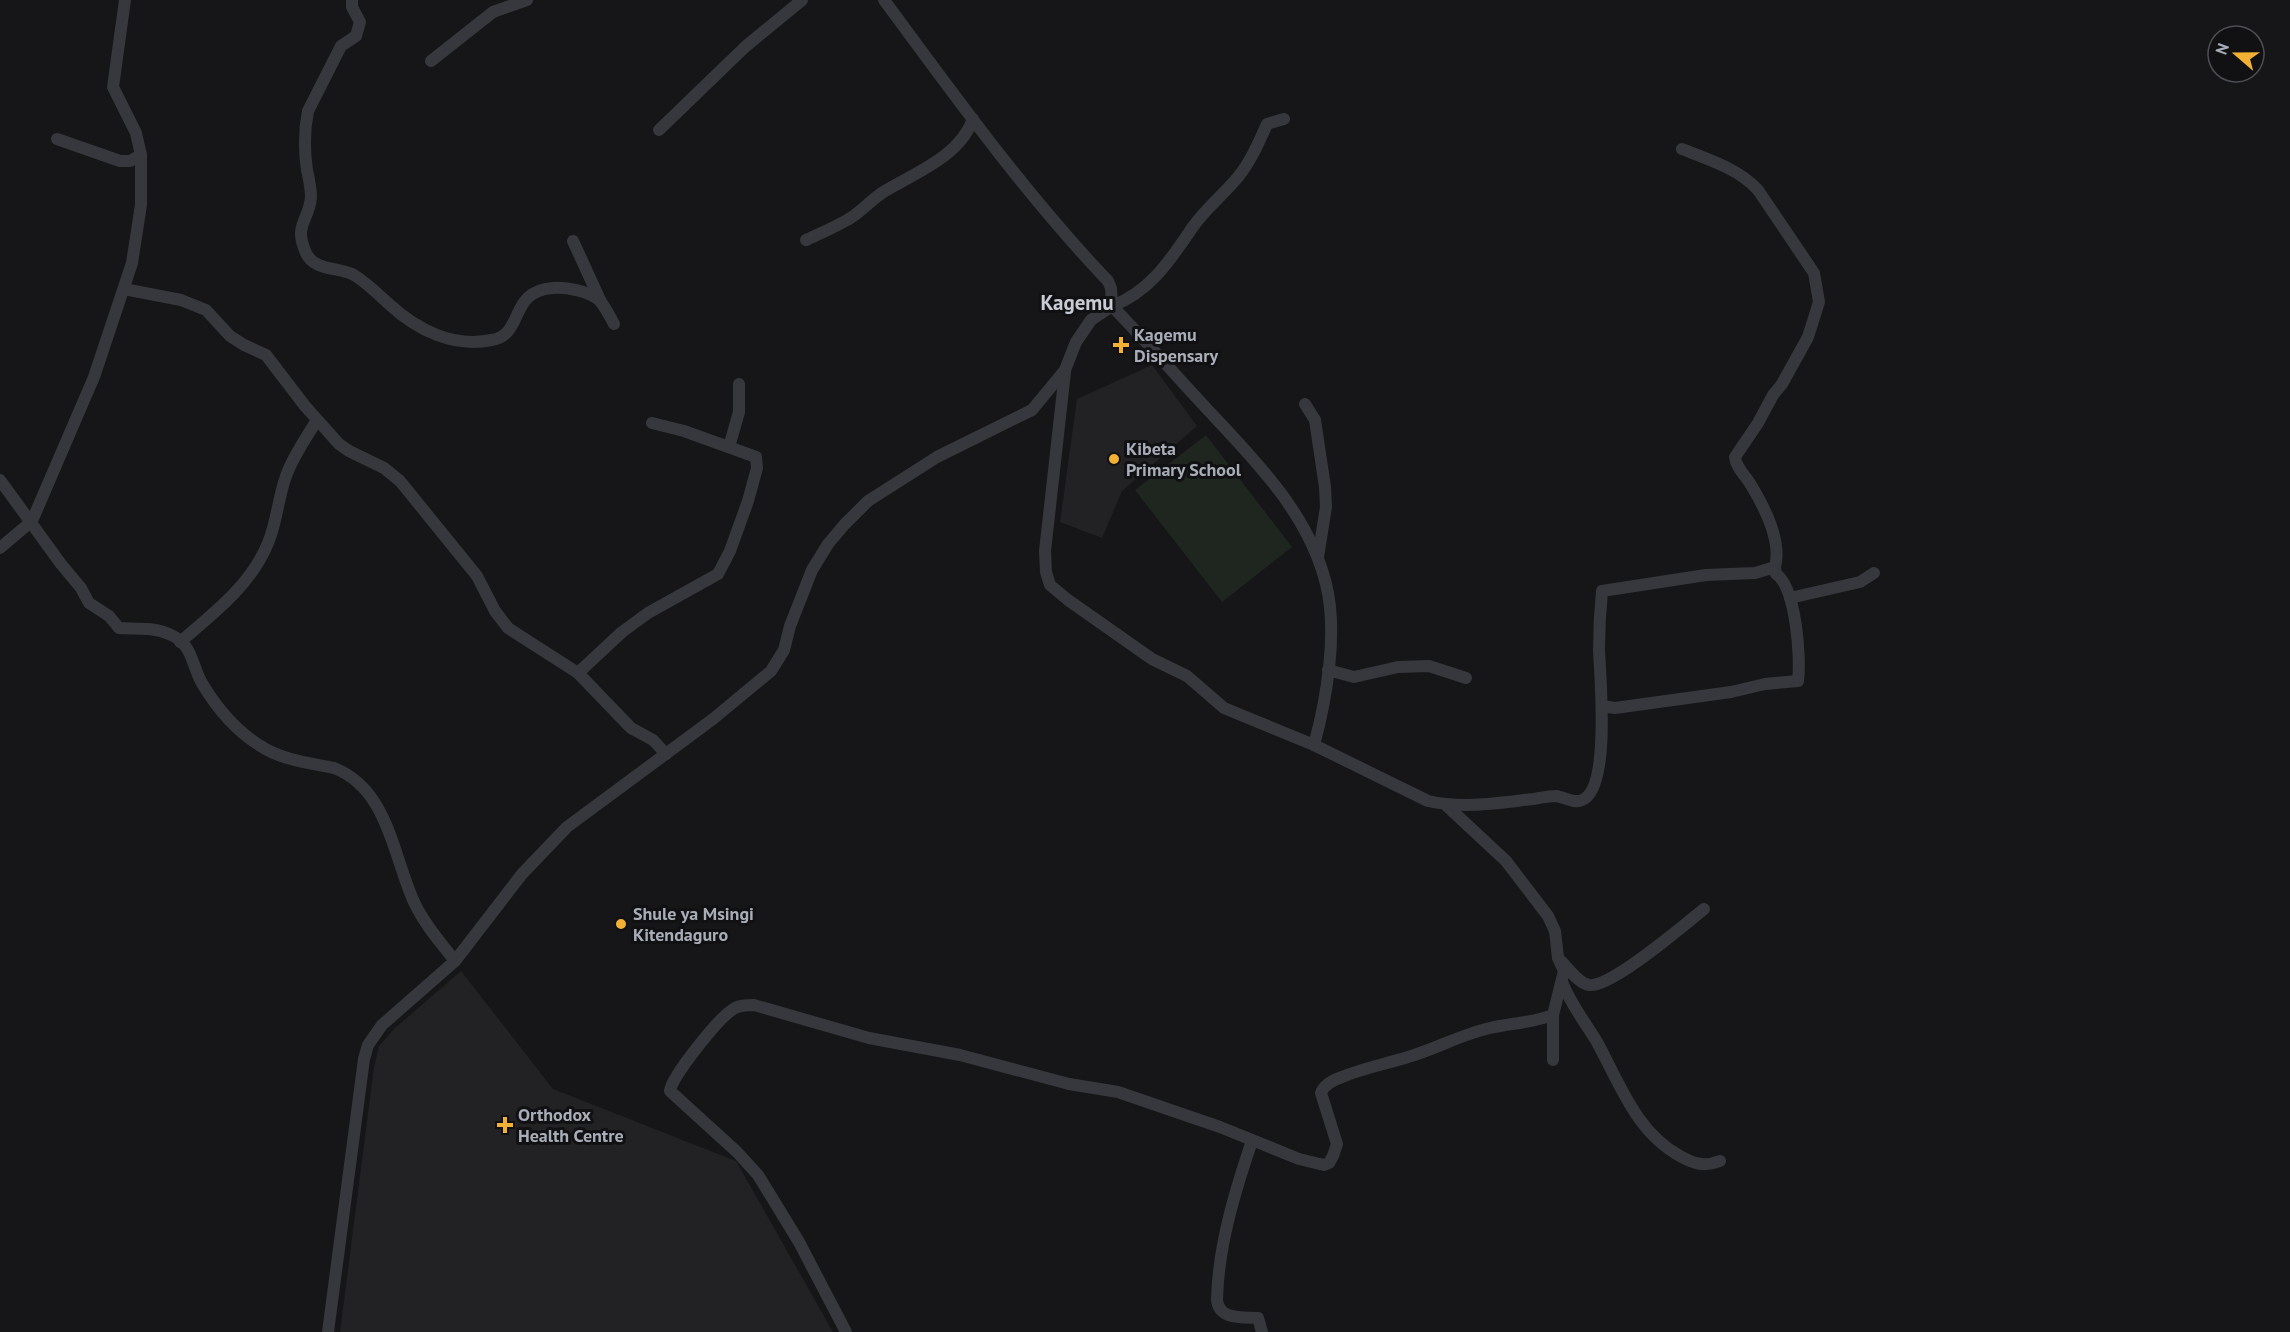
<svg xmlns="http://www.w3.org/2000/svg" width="2290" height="1332" viewBox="0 0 2290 1332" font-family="'PT Sans',sans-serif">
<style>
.built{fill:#222225}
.grass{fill:#1e261f}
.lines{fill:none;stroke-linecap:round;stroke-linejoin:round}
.minor{stroke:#37383d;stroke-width:12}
.poi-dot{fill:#f2b134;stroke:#111113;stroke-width:2}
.labels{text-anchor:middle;stroke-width:6;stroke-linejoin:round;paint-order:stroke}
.poi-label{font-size:18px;font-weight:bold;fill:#a8adb8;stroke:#111113;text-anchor:start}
.quarter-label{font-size:21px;font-weight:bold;fill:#c9ccd4;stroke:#111113}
</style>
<rect width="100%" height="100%" fill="#161618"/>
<g class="built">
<polygon points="1152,365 1197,426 1122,491 1102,538 1060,522 1077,399"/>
<polygon points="461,971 553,1089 736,1161 833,1332 340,1332 374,1067 379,1046 395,1028"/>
</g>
<polygon class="grass" points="1206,435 1292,547 1222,602 1135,490"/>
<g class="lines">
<g class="minor">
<path d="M352,0V7L360,22L356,36L341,46L308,111C304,131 304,150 307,170C309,179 311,188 311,197C309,222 293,224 306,253C314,271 339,267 354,275C367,283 378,294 389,304C417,330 453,348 492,340C525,334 508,291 553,288C566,287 590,291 600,301C606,308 610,317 614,324"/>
<polyline points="431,61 493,12 527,0"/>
<path d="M1284,119L1267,124C1259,142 1251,161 1238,177C1224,194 1205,209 1192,228C1171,259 1150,292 1112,306C1145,340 1175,375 1207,409C1255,460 1309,514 1326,584C1338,631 1327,698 1314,745"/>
<polyline points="659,130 745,47 802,0"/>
<polyline points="57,139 120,161 130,161 141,155"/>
<path d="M806,240C821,233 838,226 852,217C864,209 873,198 885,191C917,172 960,156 973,119"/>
<polyline points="573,241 601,302"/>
<polyline points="124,289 181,300 206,310 230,336 244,345 266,355 305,406 339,444 349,451 384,468 400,481 477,576 495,611 508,628 578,673 631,728 653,740 666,754"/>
<path d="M1065,372L1045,551L1046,572L1050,585L1068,600L1152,659L1187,676L1224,708L1314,745L1428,801C1462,809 1498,803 1533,799C1540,798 1548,796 1556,796C1564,797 1574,804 1582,800C1611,789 1600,677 1599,650C1599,630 1600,611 1602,591L1706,575L1755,573L1775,567C1782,541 1765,508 1751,485C1746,476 1736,468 1735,457L1758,423L1773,395L1782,384L1808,337L1819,302L1814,273L1758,190C1739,169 1708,159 1682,149"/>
<polyline points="1305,404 1315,420 1325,487 1326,507 1318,557"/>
<polyline points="729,447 739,412 739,384"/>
<path d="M0,480L61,564L81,588L89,603L109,616L119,628C135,629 153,627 169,634C194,644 191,666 203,685C217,708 237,731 259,745C281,760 309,763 334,768C389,789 393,858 415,904C425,925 441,943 455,961"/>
<polyline points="0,548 32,521 94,377 132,263 141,205 141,155 136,133 113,87 125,0"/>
<polyline points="1790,598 1860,582 1874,573"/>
<path d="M180,642C214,613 251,585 268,543C277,522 278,498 286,476C293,456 306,438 317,420"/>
<polyline points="1328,670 1354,677 1398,667 1429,666 1466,678"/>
<polyline points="578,673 622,632 648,613 718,574 730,551 748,501 757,468 756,457 684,431 652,423"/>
<path d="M1602,706L1615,708L1731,692L1765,684L1798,681C1801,658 1796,587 1776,574L1775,567"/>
<polyline points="1447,806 1506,861 1548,916 1555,931 1558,958 1564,971 1553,1015 1553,1060"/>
<path d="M1561,961C1568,968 1578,983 1589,985C1611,988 1684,925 1704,909"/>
<path d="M1562,982C1571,1005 1585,1022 1597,1042C1620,1084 1636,1132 1680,1156C1694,1164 1704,1167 1720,1161"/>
<path d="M1252,1141C1235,1191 1218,1247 1217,1300C1219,1320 1242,1317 1258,1318L1262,1332"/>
<path d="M328,1332L364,1059L368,1045L382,1025L455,961L522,874L567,827L713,719L771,671L784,650L790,626L812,570L828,544L844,525L868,501L937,457L1032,410L1065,370L1076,342L1091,320L1112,306L1111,288L1108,281C1025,194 955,96 884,0"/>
<path d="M846,1332L799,1242L758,1175L737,1152L670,1091C671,1077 719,1018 732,1010C738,1005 747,1005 754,1005L869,1038L960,1055L1069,1084L1118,1092L1220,1127L1299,1159L1324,1165L1329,1163L1333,1156L1337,1144L1321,1093C1324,1085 1333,1080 1342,1077C1363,1068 1386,1064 1408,1057C1436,1049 1462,1034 1490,1028C1512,1023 1532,1023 1553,1015"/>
</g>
</g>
<g class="poi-dot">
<path d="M1118 336h6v6h6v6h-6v6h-6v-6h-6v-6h6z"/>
<circle cx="1114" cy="459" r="6"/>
<circle cx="621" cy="924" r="6"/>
<path d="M502 1116h6v6h6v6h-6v6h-6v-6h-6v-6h6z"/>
</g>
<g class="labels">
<g class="poi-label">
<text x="1134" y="341">Kagemu<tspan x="1134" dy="21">Dispensary</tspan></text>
<text x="1126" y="455">Kibeta<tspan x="1126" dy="21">Primary School</tspan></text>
<text x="633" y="920">Shule ya Msingi<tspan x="633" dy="21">Kitendaguro</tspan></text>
<text x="518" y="1121">Orthodox<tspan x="518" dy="21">Health Centre</tspan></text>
</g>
<g class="quarter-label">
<text x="1077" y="310">Kagemu</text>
</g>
</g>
<g transform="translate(2236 54) rotate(290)"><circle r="28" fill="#111113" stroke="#4d4f55" stroke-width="1.5"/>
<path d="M0-4.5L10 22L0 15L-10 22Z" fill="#f2b134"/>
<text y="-9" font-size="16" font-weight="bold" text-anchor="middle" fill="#a8adb8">N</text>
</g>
</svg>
